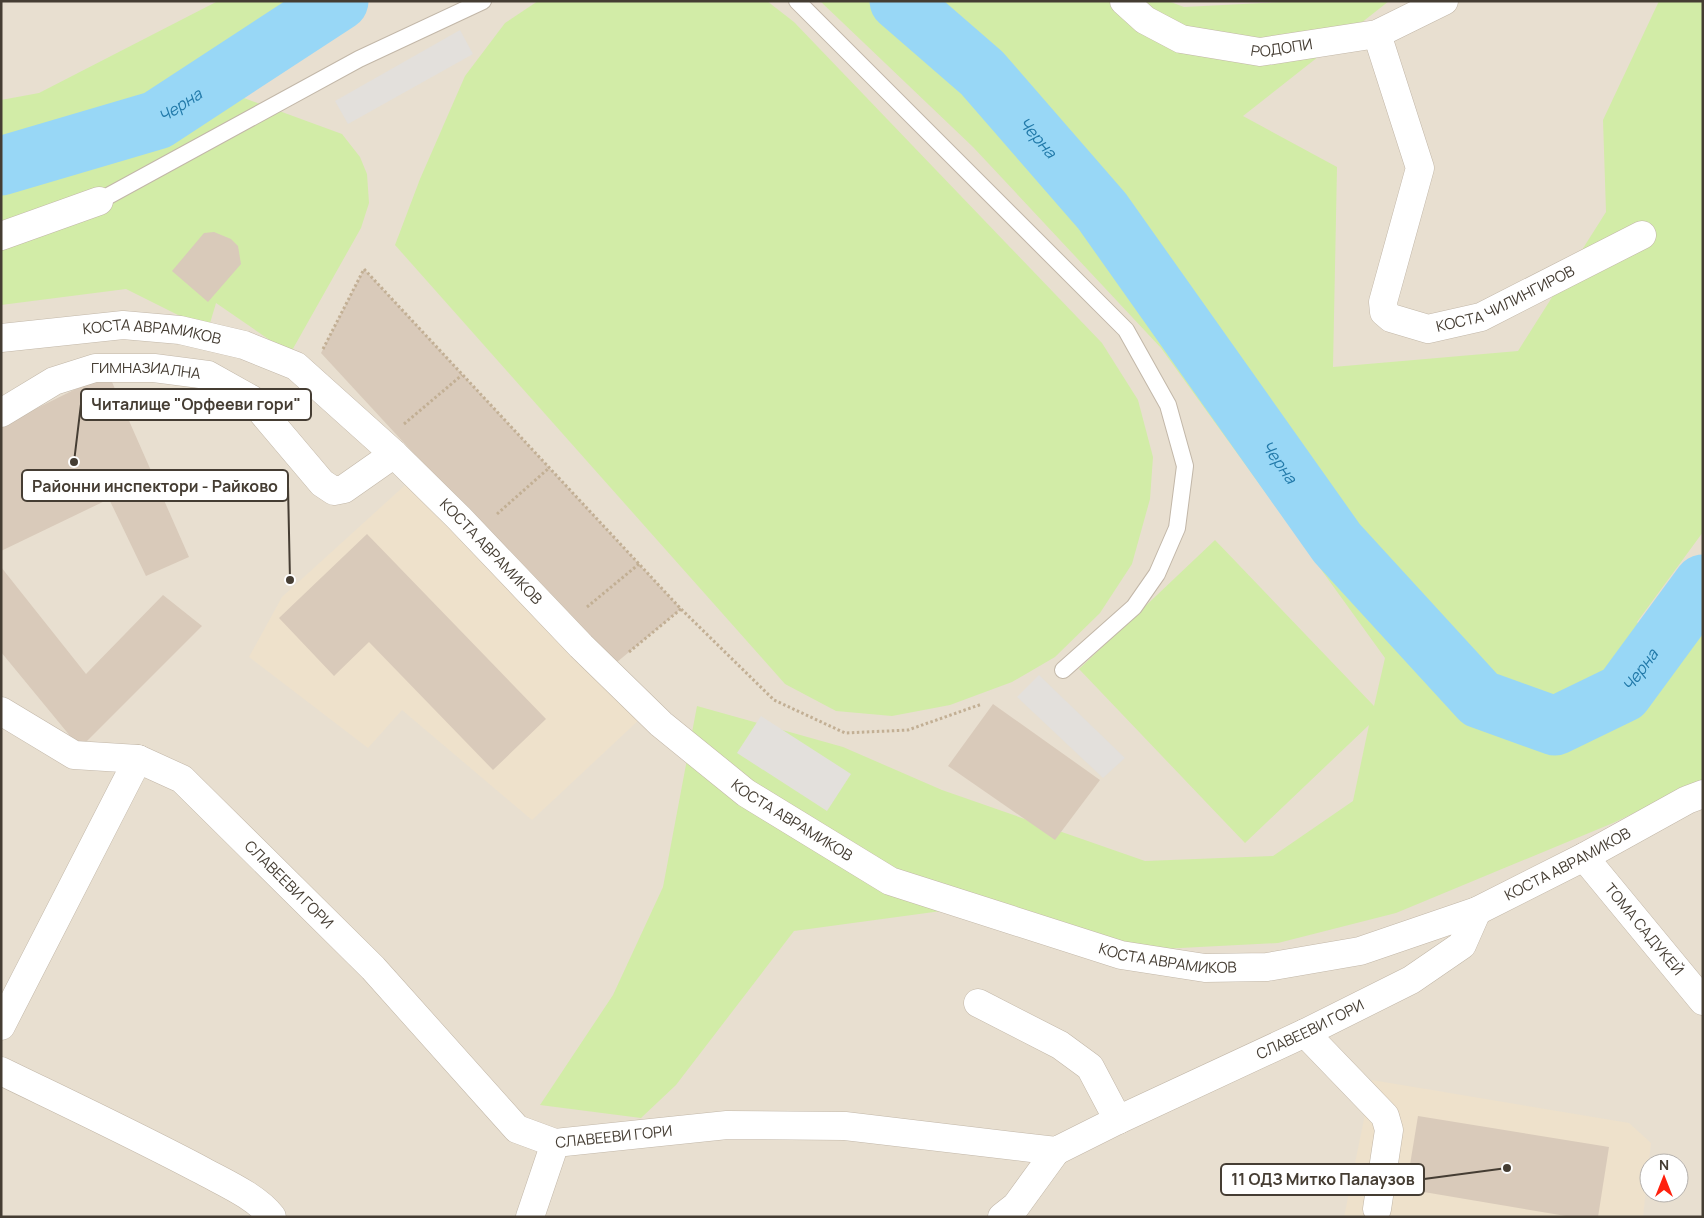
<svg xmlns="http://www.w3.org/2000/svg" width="1704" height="1218" viewBox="0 0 1704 1218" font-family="Manrope,sans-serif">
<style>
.residential{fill:#e8dfd0;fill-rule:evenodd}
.education{fill:#eee1cb}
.green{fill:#d2eca7}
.parking{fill:#e3e0dc}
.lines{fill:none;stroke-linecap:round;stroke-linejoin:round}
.river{stroke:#98d7f6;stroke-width:59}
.building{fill:#d9caba}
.service-casing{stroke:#c2b7a8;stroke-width:18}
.minor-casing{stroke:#c2b7a8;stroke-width:29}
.tertiary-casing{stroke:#c2b7a8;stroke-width:29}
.path{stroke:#c2af94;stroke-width:3;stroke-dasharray:2.5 2.5;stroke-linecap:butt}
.service{stroke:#fff;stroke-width:16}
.minor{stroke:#fff;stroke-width:28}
.tertiary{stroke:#fff;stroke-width:28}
.labels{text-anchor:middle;stroke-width:4.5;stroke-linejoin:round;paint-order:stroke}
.street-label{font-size:15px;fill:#453d33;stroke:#fff}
.water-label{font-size:16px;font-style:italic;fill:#2179a9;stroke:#fff}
.leader{fill:none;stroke:#453d33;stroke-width:2}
.callout-dot{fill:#453d33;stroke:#fff;stroke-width:2}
.callout{fill:#fff;stroke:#453d33;stroke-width:2}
.callout-label{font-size:16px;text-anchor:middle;font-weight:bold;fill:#453d33}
</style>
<rect width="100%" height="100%" fill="#f3ede3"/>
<path class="residential" d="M1,1H1703V1217H1ZM1649,1163H1679V1193H1649Z"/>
<g class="education">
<polygon points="414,477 642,717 532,820 402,710 368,748 249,657 282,597"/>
<polygon points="1372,1080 1629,1123 1651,1143 1643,1217 1344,1217"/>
</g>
<g class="green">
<polygon points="218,1 292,1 176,73 342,134 360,157 367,174 369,203 361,228 290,354 216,303 208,330 126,289 1,305 1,100 39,93"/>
<polygon points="538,1 767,1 794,22 1102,343 1138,400 1153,457 1150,499 1132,564 1100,613 1055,657 1012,682 950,705 892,716 836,711 785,684 395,245 420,179 465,76 505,23"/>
<polygon points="820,1 1168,1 1184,7 1301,1 1389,1 1243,116 1337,167 1333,367 1518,351 1606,212 1603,120 1659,1 1703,1 1703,532 1637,622 1672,661 1703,629 1703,780 1613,823 1396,913 1278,943 1103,952 956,909 794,931 676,1085 641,1118 540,1105 613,995 663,887 697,706 843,747 942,790 1145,861 1273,856 1353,801 1369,725 1245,843 1079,669 1215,540 1374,706 1385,658 1161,348 973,147"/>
</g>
<g class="parking">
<polygon points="460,30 473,54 348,124 335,101"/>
<polygon points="1039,675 1125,758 1103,778 1017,697"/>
<polygon points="761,716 851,774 827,811 737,753"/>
</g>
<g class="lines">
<g class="river">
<path id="s1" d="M899,1L982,73L1102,211L1337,543L1480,699L1555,726L1623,693L1703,584"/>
<path id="s2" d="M1,166L157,120L339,1"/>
</g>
</g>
<g class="building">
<polygon points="214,232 231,239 238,246 241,264 208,302 172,271 204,233"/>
<polygon points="364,269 681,609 611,667 321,353"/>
<polygon points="108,373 189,557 146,576 109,499 1,551 1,426"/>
<polygon points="367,534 546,719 493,770 369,642 334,676 279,618"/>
<polygon points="1,567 86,674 163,595 202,626 80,748 1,652"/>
<polygon points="993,704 1100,780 1055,840 948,766"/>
<polygon points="1418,1116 1609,1147 1598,1217 1572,1217 1406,1189"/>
</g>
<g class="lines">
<g class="service-casing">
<g id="service">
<polyline points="797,1 1126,330 1168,405 1185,466 1177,528 1157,574 1134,607 1063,670"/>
<polyline points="99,201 359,59 483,1"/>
</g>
</g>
<g class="minor-casing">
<g id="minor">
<path id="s3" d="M1124,1L1145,20L1181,39L1260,52L1377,34L1444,1"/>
<path id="s4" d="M1377,34L1420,168L1383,302L1384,312L1391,318L1428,329L1481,317L1642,235"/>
<polyline points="1,236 99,201"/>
<path id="s5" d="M1,413L54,381L95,368H154L208,375L251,399L322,483L334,491L344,489L394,454"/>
<path id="s6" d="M1,711L74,755L138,759L182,779L373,968L517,1129L555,1143L727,1125L845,1126L1056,1151L1118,1120L1305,1033L1411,980L1462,945L1477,911"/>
<path id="s7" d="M1584,857L1703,1001"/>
<polyline points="978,1003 1060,1045 1090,1067 1118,1120"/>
<polyline points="1,1026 138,759"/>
<polyline points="1305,1033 1385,1116 1389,1130 1377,1209"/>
<path d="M1,1071C69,1104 137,1136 203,1171C225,1183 257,1197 272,1217"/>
<polyline points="530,1217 555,1143"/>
<polyline points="1002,1217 1016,1206 1056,1151"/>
</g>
</g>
<g class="tertiary-casing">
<g id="tertiary">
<path id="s8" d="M1,338L123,325L180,330L244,345L296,366L394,454L459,518L581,646L661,724L746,793L890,881L1121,955L1205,968L1267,967L1360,951L1477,911L1584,857L1687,800L1703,794"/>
</g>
</g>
<g class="path">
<polyline points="323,349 364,269 681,609 774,700 845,733 908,730 982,704"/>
<polyline points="404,424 462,375"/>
<polyline points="497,514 549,468"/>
<polyline points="587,607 639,564"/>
<polyline points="629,652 681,609"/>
</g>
<use href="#service" class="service"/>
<use href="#minor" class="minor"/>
<use href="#tertiary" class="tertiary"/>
</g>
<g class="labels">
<g class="street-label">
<text dy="5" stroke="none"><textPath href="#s3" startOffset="171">РОДОПИ</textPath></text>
<text dy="5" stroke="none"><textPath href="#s4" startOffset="421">КОСТА ЧИЛИНГИРОВ</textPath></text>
<text dy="5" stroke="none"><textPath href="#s8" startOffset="152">КОСТА АВРАМИКОВ</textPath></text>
<text dy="5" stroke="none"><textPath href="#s5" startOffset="156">ГИМНАЗИАЛНА</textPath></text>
<text dy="5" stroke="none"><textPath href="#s8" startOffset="571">КОСТА АВРАМИКОВ</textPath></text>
<text dy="5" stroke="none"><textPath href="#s8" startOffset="976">КОСТА АВРАМИКОВ</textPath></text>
<text dy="5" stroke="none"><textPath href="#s8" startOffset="1801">КОСТА АВРАМИКОВ</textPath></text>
<text dy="5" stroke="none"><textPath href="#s6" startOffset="348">СЛАВЕЕВИ ГОРИ</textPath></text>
<text dy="5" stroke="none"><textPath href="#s7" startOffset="94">ТОМА САДУКЕЙ</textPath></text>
<text dy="5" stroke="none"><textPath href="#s8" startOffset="1381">КОСТА АВРАМИКОВ</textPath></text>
<text dy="5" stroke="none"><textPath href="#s6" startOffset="1508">СЛАВЕЕВИ ГОРИ</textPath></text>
<text dy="5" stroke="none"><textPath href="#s6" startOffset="782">СЛАВЕЕВИ ГОРИ</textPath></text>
</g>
<g class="water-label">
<text dy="6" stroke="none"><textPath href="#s2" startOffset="190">Черна</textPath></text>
<text dy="6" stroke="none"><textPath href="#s1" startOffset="195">Черна</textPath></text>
<text dy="6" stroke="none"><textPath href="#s1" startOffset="600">Черна</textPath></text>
<text dy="6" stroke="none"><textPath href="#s1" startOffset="1095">Черна</textPath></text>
</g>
</g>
<path class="leader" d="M74 462L81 404M290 580L288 486M1507 1168L1424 1179"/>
<g class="callout-dot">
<circle cx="74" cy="462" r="5"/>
<circle cx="290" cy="580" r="5"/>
<circle cx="1507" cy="1168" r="5"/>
</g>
<g class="callout">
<rect x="81" y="389" width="230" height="31" rx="5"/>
<rect x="22" y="470" width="266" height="31" rx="5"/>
<rect x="1221" y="1164" width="203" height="31" rx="5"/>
</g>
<g class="callout-label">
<text x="196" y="410">Читалище "Орфееви гори"</text>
<text x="155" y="492">Районни инспектори - Райково</text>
<text x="1323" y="1185">11 ОДЗ Митко Палаузов</text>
</g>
<rect width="1704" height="1218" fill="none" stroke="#453d33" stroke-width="5"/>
<g transform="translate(1664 1178)"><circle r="24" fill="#ffffff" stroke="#b5b1ad"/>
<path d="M0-4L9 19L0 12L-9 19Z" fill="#ff210e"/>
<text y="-8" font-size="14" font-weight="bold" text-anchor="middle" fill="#453d33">N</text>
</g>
</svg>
